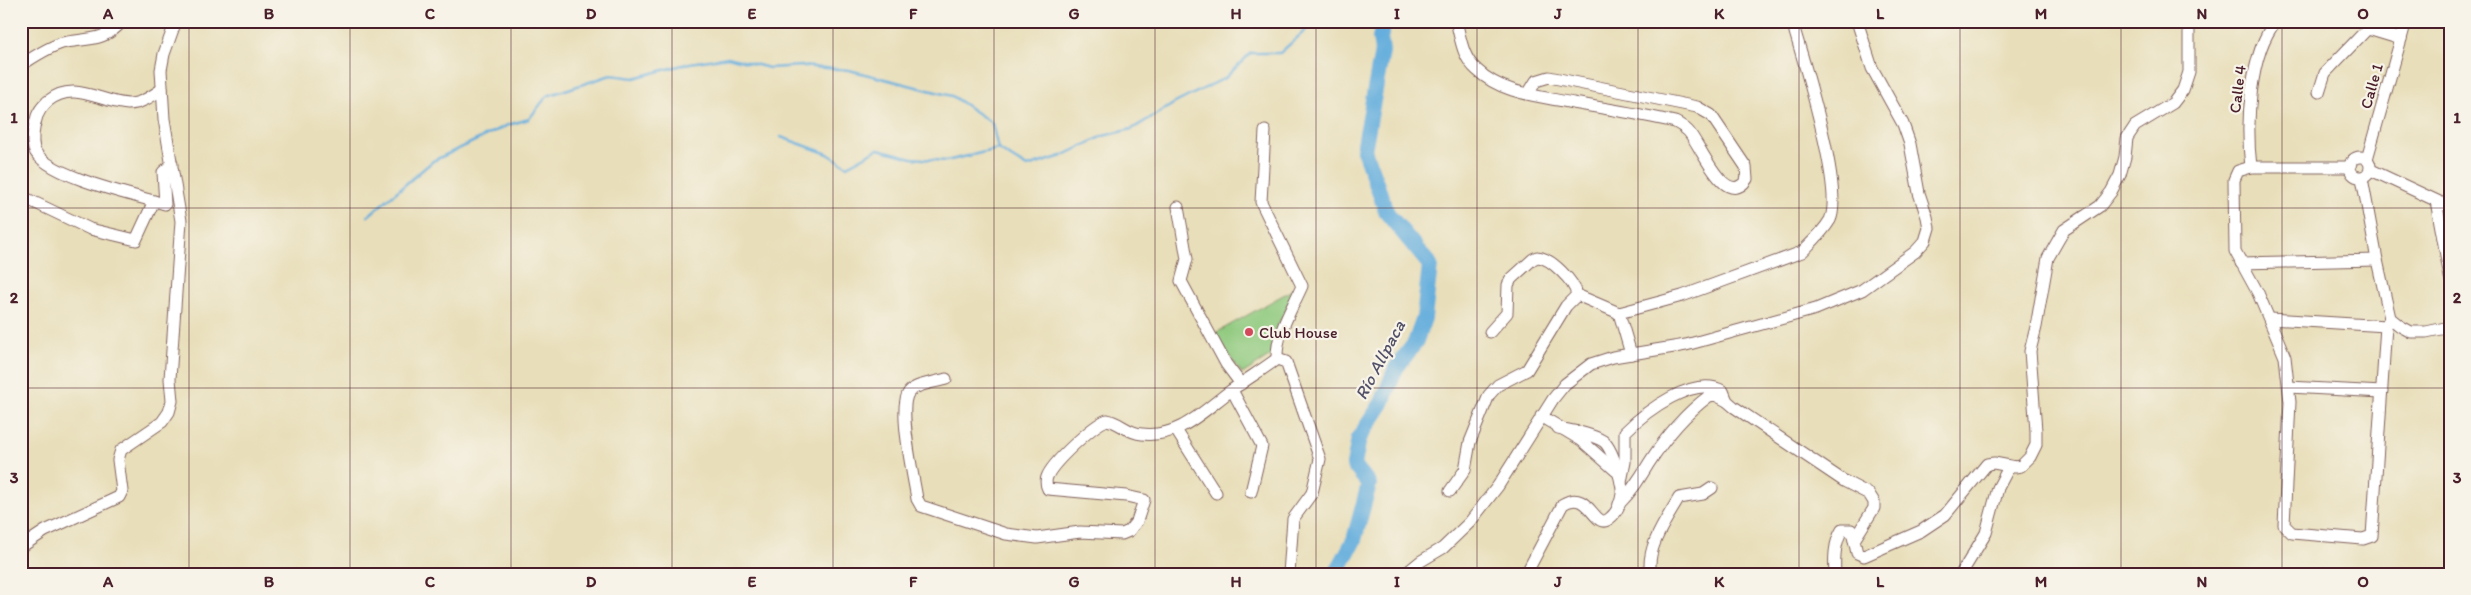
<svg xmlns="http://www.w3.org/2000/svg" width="2471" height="595" viewBox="0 0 2471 595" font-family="Itim,sans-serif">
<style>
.green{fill:#8ec97d;stroke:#6c7454}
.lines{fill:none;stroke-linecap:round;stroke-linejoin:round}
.stream{stroke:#65aedd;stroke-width:2.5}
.river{stroke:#65aedd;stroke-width:16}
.minor-casing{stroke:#81625d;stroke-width:13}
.minor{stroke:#fff;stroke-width:11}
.grid{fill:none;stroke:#4a1f2b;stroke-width:1;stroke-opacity:0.55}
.poi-dot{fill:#d1495b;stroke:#f7f3e8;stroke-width:2}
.labels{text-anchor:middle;stroke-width:4.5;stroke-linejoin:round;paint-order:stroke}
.street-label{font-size:16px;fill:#4a1f2b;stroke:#f7f3e8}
.poi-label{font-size:16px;fill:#4a1f2b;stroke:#f7f3e8;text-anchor:start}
.water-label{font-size:18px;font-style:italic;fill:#535169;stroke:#f7f3e8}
.neatline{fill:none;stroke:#4a1f2b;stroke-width:2}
.grid-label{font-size:16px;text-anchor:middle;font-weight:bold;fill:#4a1f2b}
</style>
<rect width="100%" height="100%" fill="#f7f3e8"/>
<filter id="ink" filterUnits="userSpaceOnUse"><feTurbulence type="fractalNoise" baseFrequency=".02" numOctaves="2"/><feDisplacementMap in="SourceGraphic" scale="10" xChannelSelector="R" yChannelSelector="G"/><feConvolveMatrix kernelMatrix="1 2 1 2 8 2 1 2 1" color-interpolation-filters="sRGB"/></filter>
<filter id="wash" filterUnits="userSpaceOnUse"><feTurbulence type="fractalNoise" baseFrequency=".0096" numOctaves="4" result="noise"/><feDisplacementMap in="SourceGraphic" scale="20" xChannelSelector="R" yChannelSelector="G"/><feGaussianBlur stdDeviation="1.12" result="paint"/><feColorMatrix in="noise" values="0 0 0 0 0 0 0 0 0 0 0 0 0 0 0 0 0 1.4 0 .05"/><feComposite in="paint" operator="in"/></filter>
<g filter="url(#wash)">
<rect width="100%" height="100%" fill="#e8deb9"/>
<polygon class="green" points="1292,290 1292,297 1273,335 1272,355 1242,374 1214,334"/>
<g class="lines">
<g class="stream">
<polyline points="781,137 828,154 847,166 878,149 912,158 946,161 998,149"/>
<polyline points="368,216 433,161 508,125 529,119 547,96 611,75 634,78 690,63 728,57 769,68 801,66 849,70 952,96 992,123 998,149 1027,167 1062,156 1103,136 1132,129 1175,103 1225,78 1251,53 1280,53 1316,21"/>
</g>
<polyline class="river" points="1336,574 1354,540 1369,484 1354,465 1359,438 1382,403 1396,368 1415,343 1424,318 1430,265 1387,213 1364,150 1382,51 1380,38 1383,25 1381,21"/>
</g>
</g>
<g filter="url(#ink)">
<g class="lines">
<g class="minor-casing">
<g id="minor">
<path d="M1456,21C1461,39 1462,57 1477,70C1502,94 1540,96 1573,103C1607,109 1641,114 1675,122C1679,124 1684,127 1688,131C1700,143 1725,211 1747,179L1746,167L1711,115L1697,107L1549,77L1536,81L1528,94"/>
<polyline points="2368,29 2401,39"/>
<path d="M21,65C34,57 48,47 62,43C85,38 106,42 122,21"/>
<path d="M162,89C152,96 141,104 128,104C99,102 74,80 48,101C43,106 40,108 37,116C34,126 31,138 34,149C44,176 137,196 165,204L163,172L172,164"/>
<polyline points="2319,92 2325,73 2375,21"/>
<path d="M1265,131L1261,202L1302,286C1292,309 1276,333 1277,359"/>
<circle cx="2360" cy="167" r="10"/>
<polyline points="2367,159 2406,21"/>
<path d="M2251,167C2246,126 2249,53 2276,21"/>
<polyline points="2350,167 2251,167 2238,171 2234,180 2235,251 2258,293 2285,357 2290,402 2284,525 2292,533 2363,539 2372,536 2386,326 2390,318"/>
<polyline points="2371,170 2450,207"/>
<polyline points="2362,178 2377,260 2390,318 2400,326 2411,332 2426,332 2450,327"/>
<polyline points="21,196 90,229 136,240 154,201"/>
<polyline points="2436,201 2450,277"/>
<polyline points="1178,207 1187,259 1181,281 1226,364 1241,384"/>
<polyline points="2241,263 2377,260"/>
<polyline points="1577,295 1619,313"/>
<polyline points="2270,319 2386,326"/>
<path d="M1631,354L1619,313L1682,296L1802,252C1812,242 1823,232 1830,220C1844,191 1805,66 1795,32"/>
<path d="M946,379C936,382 916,384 909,392C897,407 914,478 917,499L921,506L1006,534L1037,538L1080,532L1122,534L1129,531L1137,521L1144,500L1126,496L1048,489C1046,485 1045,482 1047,477C1052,463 1093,425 1107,420C1120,422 1127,433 1142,434C1179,438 1202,412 1229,392C1244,381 1259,372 1274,361L1277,359L1286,362L1320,459L1312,493L1293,519L1289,574"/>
<polyline points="2289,387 2382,392"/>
<polyline points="1232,390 1262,446 1251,492"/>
<polyline points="1541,416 1581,440 1616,471"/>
<polyline points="1176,430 1216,493"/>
<path d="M1621,482L1625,462V432C1645,412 1694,374 1723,391L1727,401L1734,407L1844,481L1869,494L1874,502V508L1854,540L1857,553L1864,556L1921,531L1945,515L1987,464L1994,463L2015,467L2021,466L2030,457L2036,445V431L2030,351L2036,327L2048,258L2064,230L2100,206L2111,192L2120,175L2125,157L2127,138L2135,126L2173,103L2183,90L2189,72V21"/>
<path d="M1450,491L1465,470L1470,442L1489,395L1498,385L1527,370L1566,306L1577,295C1575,282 1550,257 1537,257L1533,259L1511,279L1508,285L1507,313L1490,332"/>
<path d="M1619,504C1632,491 1640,478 1649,463C1665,438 1685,414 1709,396L1715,395L1727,401"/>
<polyline points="21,547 45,531 119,497 122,491 118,460 121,450 162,422 169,412 172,401 170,379 181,221 164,119 161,70 164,54 176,21"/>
<polyline points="1405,574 1421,561 1443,548 1470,522 1498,486 1553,399 1565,384 1591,364 1613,357 1686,345 1816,309 1862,290 1915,252 1925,241 1929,228 1927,217 1919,193 1910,144 1903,124 1872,68 1857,21"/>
<path d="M1526,574L1563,504C1590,487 1594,533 1610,518C1617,513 1621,502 1622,494C1623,483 1612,447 1603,441C1590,433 1572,431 1558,428"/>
<path d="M1651,574C1645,548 1667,519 1679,498L1703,494L1712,488"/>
<path d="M1835,574C1834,559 1834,543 1842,530H1851L1854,540"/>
<polyline points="1961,574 1986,533 1998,488 2009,467"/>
</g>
</g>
<use href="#minor" class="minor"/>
</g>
</g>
<path class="grid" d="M189,21V574M350,21V574M511,21V574M672,21V574M833,21V574M994,21V574M1155,21V574M1316,21V574M1477,21V574M1638,21V574M1799,21V574M1960,21V574M2121,21V574M2282,21V574M21,208H2450M21,388H2450"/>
<circle class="poi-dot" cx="1249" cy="332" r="5"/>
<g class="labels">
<g class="street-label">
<text transform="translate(2371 86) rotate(-74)" y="6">Calle 1</text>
<text transform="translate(2237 89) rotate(-83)" y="6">Calle 4</text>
</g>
<g class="poi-label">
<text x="1259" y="338">Club House</text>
</g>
<g class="water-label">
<text transform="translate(1380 360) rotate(-62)" y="6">Río Allpaca</text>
</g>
</g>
<rect width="2471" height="595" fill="none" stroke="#f7f3e8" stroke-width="55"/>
<rect x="28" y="28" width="2416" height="540" class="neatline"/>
<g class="grid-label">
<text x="108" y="19">A</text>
<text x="269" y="19">B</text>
<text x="430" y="19">C</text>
<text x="591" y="19">D</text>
<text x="752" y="19">E</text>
<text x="913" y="19">F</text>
<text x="1074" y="19">G</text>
<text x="1236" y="19">H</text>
<text x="1397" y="19">I</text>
<text x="1558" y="19">J</text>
<text x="1719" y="19">K</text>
<text x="1880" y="19">L</text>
<text x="2041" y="19">M</text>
<text x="2202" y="19">N</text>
<text x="2363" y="19">O</text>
<text x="14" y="123">1</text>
<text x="2457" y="123">1</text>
<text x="14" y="303">2</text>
<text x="2457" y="303">2</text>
<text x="14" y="483">3</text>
<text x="2457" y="483">3</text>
<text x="108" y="587">A</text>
<text x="269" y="587">B</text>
<text x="430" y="587">C</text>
<text x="591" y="587">D</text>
<text x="752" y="587">E</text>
<text x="913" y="587">F</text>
<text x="1074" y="587">G</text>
<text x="1236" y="587">H</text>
<text x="1397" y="587">I</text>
<text x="1558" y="587">J</text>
<text x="1719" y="587">K</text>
<text x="1880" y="587">L</text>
<text x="2041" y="587">M</text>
<text x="2202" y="587">N</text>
<text x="2363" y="587">O</text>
</g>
</svg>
